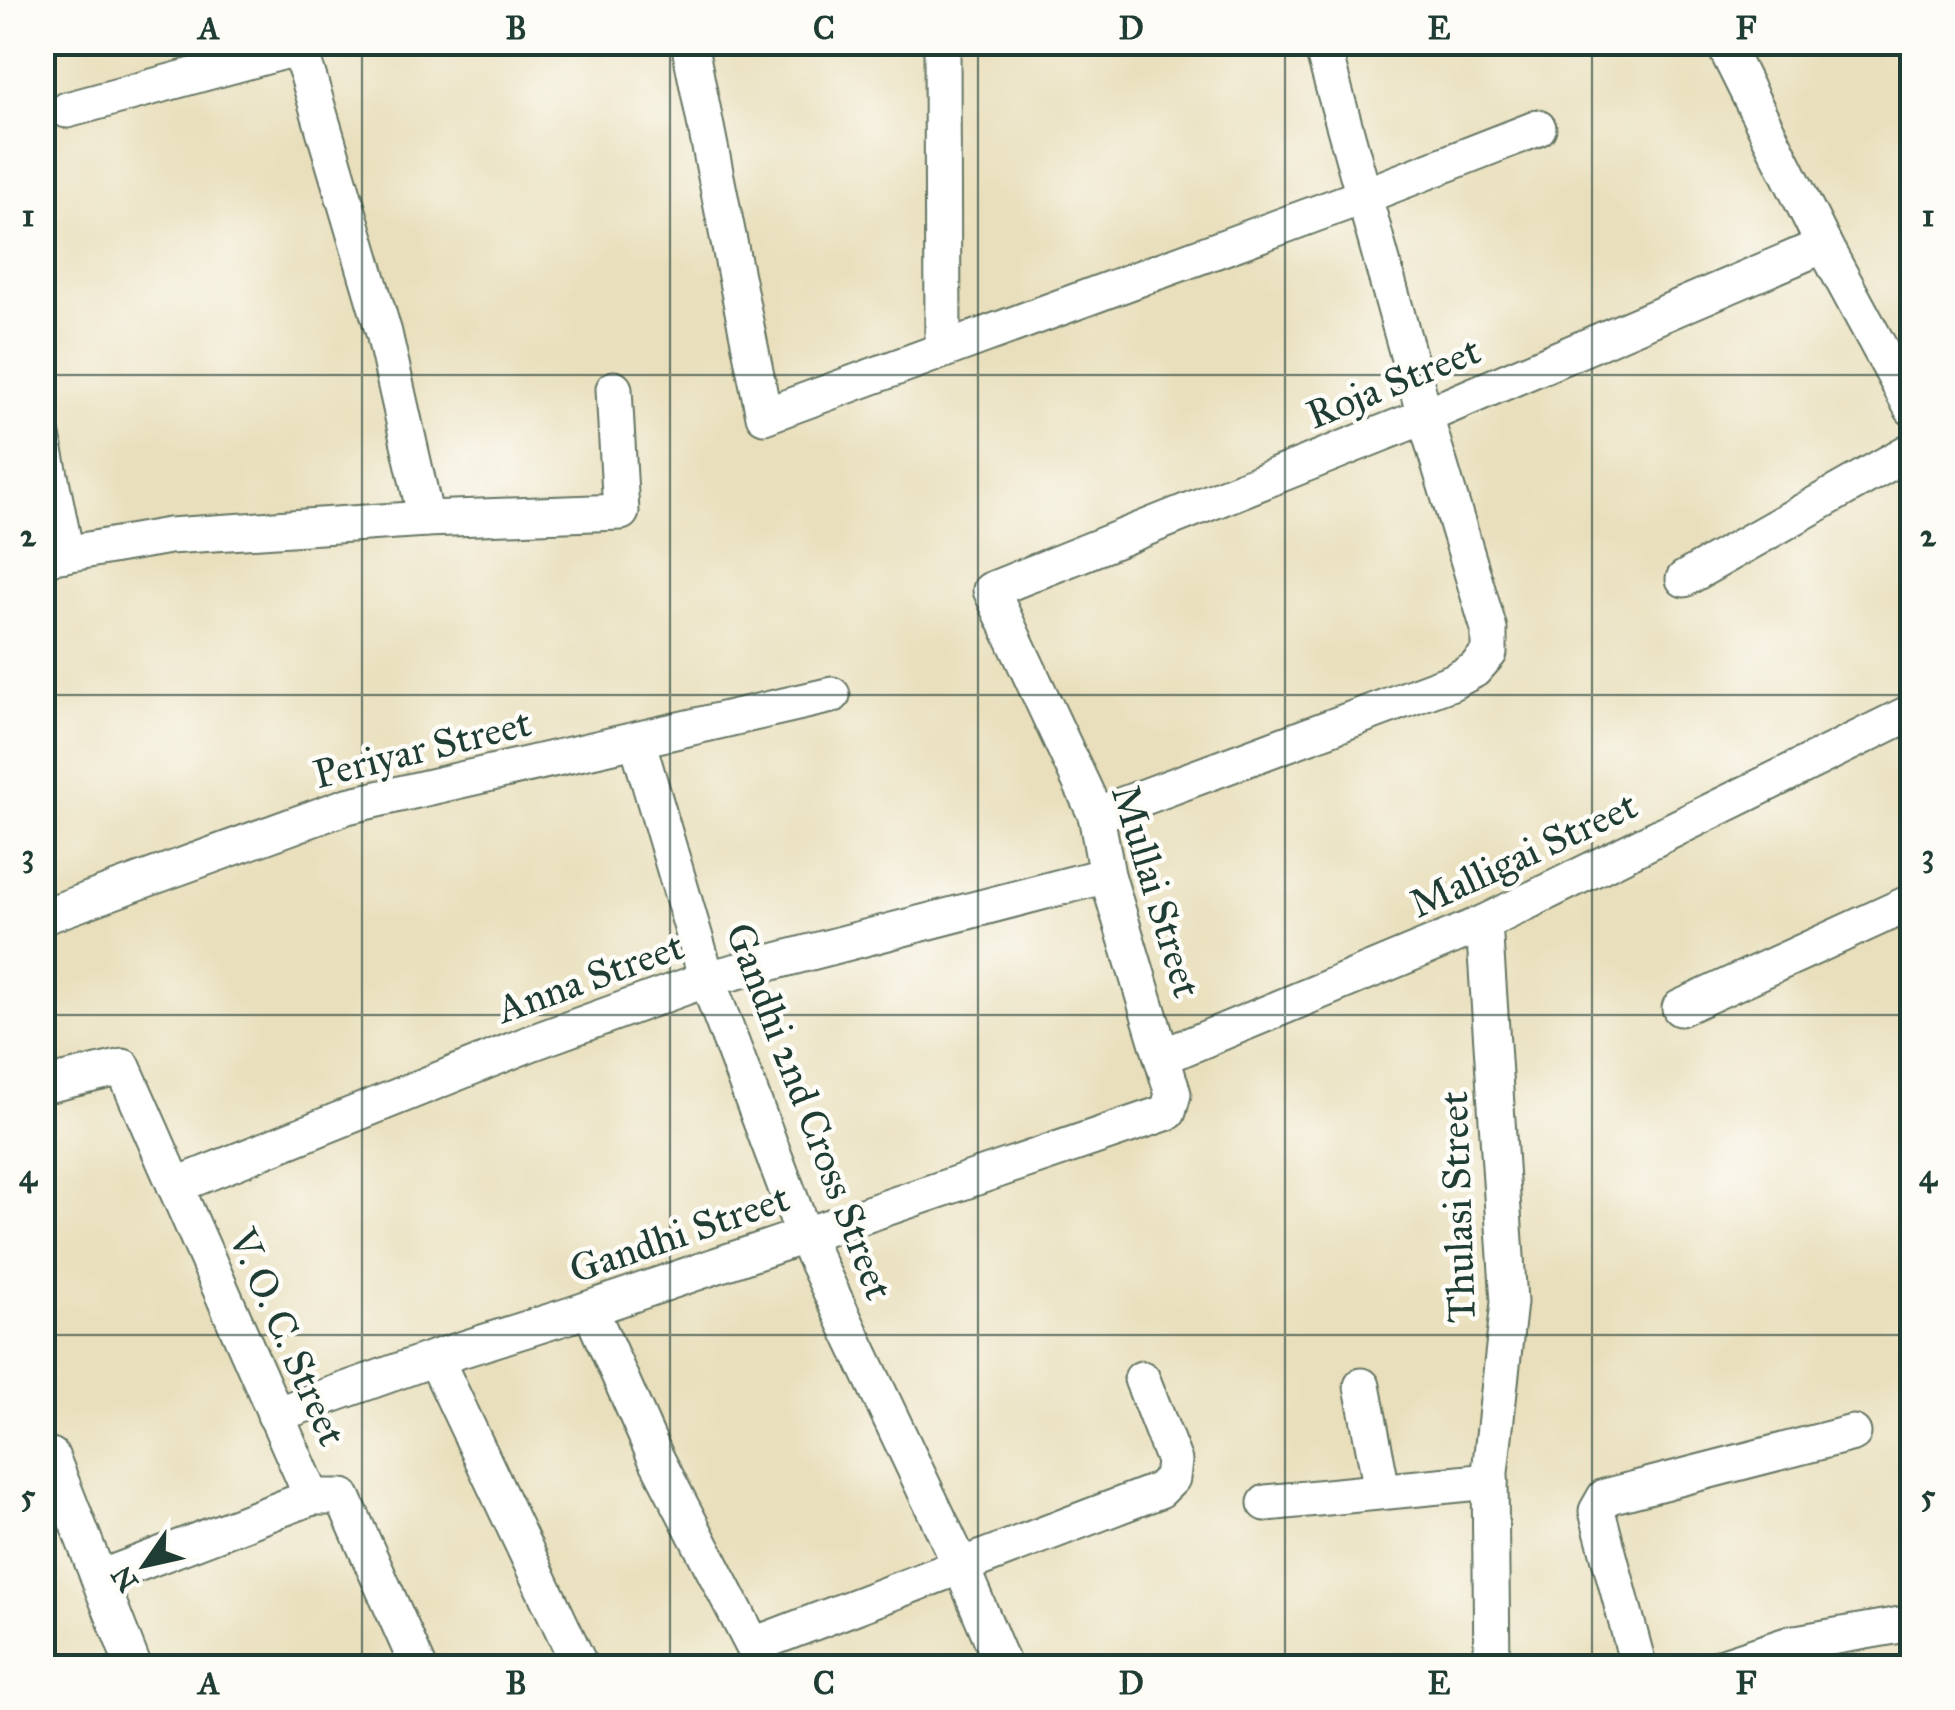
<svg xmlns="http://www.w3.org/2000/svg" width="1955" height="1710" viewBox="0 0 1955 1710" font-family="'IM FELL Great Primer',serif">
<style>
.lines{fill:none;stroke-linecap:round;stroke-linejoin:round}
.street-casing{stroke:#667664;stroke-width:39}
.street{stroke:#fff;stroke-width:35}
.grid{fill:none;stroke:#1f3d34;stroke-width:2.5;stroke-opacity:0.55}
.labels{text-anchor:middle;stroke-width:9;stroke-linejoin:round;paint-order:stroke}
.street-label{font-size:40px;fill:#1f3d34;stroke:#fdfcf7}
.neatline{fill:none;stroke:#1f3d34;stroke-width:4}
.grid-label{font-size:32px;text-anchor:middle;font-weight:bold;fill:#1f3d34}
</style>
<rect width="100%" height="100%" fill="#fdfcf7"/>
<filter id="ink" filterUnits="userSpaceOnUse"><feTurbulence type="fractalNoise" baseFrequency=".01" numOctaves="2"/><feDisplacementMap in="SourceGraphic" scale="20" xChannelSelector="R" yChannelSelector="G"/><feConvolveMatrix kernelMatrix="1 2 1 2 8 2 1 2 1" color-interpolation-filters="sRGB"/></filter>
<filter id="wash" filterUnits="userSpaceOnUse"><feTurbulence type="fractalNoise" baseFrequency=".0048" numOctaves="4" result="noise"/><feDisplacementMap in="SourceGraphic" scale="40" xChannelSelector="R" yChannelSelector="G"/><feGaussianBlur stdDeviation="2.25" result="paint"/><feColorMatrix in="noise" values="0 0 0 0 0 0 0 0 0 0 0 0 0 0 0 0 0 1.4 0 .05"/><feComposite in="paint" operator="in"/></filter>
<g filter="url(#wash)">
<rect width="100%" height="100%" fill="#e9dfbc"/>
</g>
<g filter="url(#ink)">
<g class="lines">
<g class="street-casing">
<g id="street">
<polyline points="295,42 307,72 384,333 426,519 621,512 614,389"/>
<polyline points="689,42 764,416 1364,196 1538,128"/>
<polyline points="942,42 943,350"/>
<polyline points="1723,42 1824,245 1912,408"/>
<polyline points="67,110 296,48"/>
<polyline points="42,436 66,554"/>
<polyline points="42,558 169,536 426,519"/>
<polyline points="1684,579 1912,450"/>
<polyline points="637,740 707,979 804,1235 960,1564 1004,1668"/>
<polyline points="1096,815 1452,682 1474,670 1489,653 1489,629 1425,416 1321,42"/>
<polyline points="42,917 347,806 832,695"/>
<polyline points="1484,923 1509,1302 1490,1472 1492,1668"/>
<polyline points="1680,1008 1912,902"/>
<polyline points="1162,1057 1484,923 1912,712"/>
<polyline points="42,1086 123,1067 312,1497 343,1497 419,1668"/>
<polyline points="175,1186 531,1043 707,979 1107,875"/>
<polyline points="590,1309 655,1456 764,1667"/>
<polyline points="435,1358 581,1668"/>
<polyline points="1362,1386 1382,1490"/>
<polyline points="275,1415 435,1358 571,1315 1168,1112 1173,1094 1107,875 1096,815 991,590 1425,416 1824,245"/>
<polyline points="51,1456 134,1668"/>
<polyline points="1266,1503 1490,1481"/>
<polyline points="100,1578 312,1497"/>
<polyline points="754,1645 1160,1490 1172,1478 1174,1461 1142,1379"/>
<polyline points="1639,1668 1597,1511 1605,1497 1853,1433"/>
<polyline points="1717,1668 1790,1644 1912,1623"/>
</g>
</g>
<use href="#street" class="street"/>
</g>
</g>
<path class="grid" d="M362,42V1668M670,42V1668M978,42V1668M1285,42V1668M1592,42V1668M42,375H1912M42,695H1912M42,1015H1912M42,1335H1912"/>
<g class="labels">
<g class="street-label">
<text transform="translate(1393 382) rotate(-22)" y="14">Roja Street</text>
<text transform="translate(422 748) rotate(-14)" y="14">Periyar Street</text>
<text transform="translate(1523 854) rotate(-25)" y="14">Malligai Street</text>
<text transform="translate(1157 891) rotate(73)" y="14">Mullai Street</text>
<text transform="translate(590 977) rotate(-20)" y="14">Anna Street</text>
<text transform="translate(810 1111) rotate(69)" y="14">Gandhi 2nd Cross Street</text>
<text transform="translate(1457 1207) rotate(-92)" y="14">Thulasi Street</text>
<text transform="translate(679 1233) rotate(-19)" y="14">Gandhi Street</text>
<text transform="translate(288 1337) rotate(66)" y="14">V. O. C. Street</text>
</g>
</g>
<rect width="1955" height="1710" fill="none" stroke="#fdfcf7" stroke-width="110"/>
<g transform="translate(145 1565) rotate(236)" stroke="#fdfcf7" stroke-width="8" paint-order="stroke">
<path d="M0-8L18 38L0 25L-18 38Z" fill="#1f3d34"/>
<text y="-15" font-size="28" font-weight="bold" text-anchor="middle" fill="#1f3d34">N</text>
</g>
<rect x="55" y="55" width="1845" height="1600" class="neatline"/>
<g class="grid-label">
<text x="209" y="39">A</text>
<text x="516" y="39">B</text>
<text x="824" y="39">C</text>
<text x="1131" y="39">D</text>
<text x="1439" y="39">E</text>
<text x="1746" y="39">F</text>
<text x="28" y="226">1</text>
<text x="1928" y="226">1</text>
<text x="28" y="546">2</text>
<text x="1928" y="546">2</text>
<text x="28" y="866">3</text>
<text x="1928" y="866">3</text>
<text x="28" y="1186">4</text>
<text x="1928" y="1186">4</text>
<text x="28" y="1506">5</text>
<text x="1928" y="1506">5</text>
<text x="209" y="1694">A</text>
<text x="516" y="1694">B</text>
<text x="824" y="1694">C</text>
<text x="1131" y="1694">D</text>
<text x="1439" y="1694">E</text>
<text x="1746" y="1694">F</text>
</g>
</svg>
